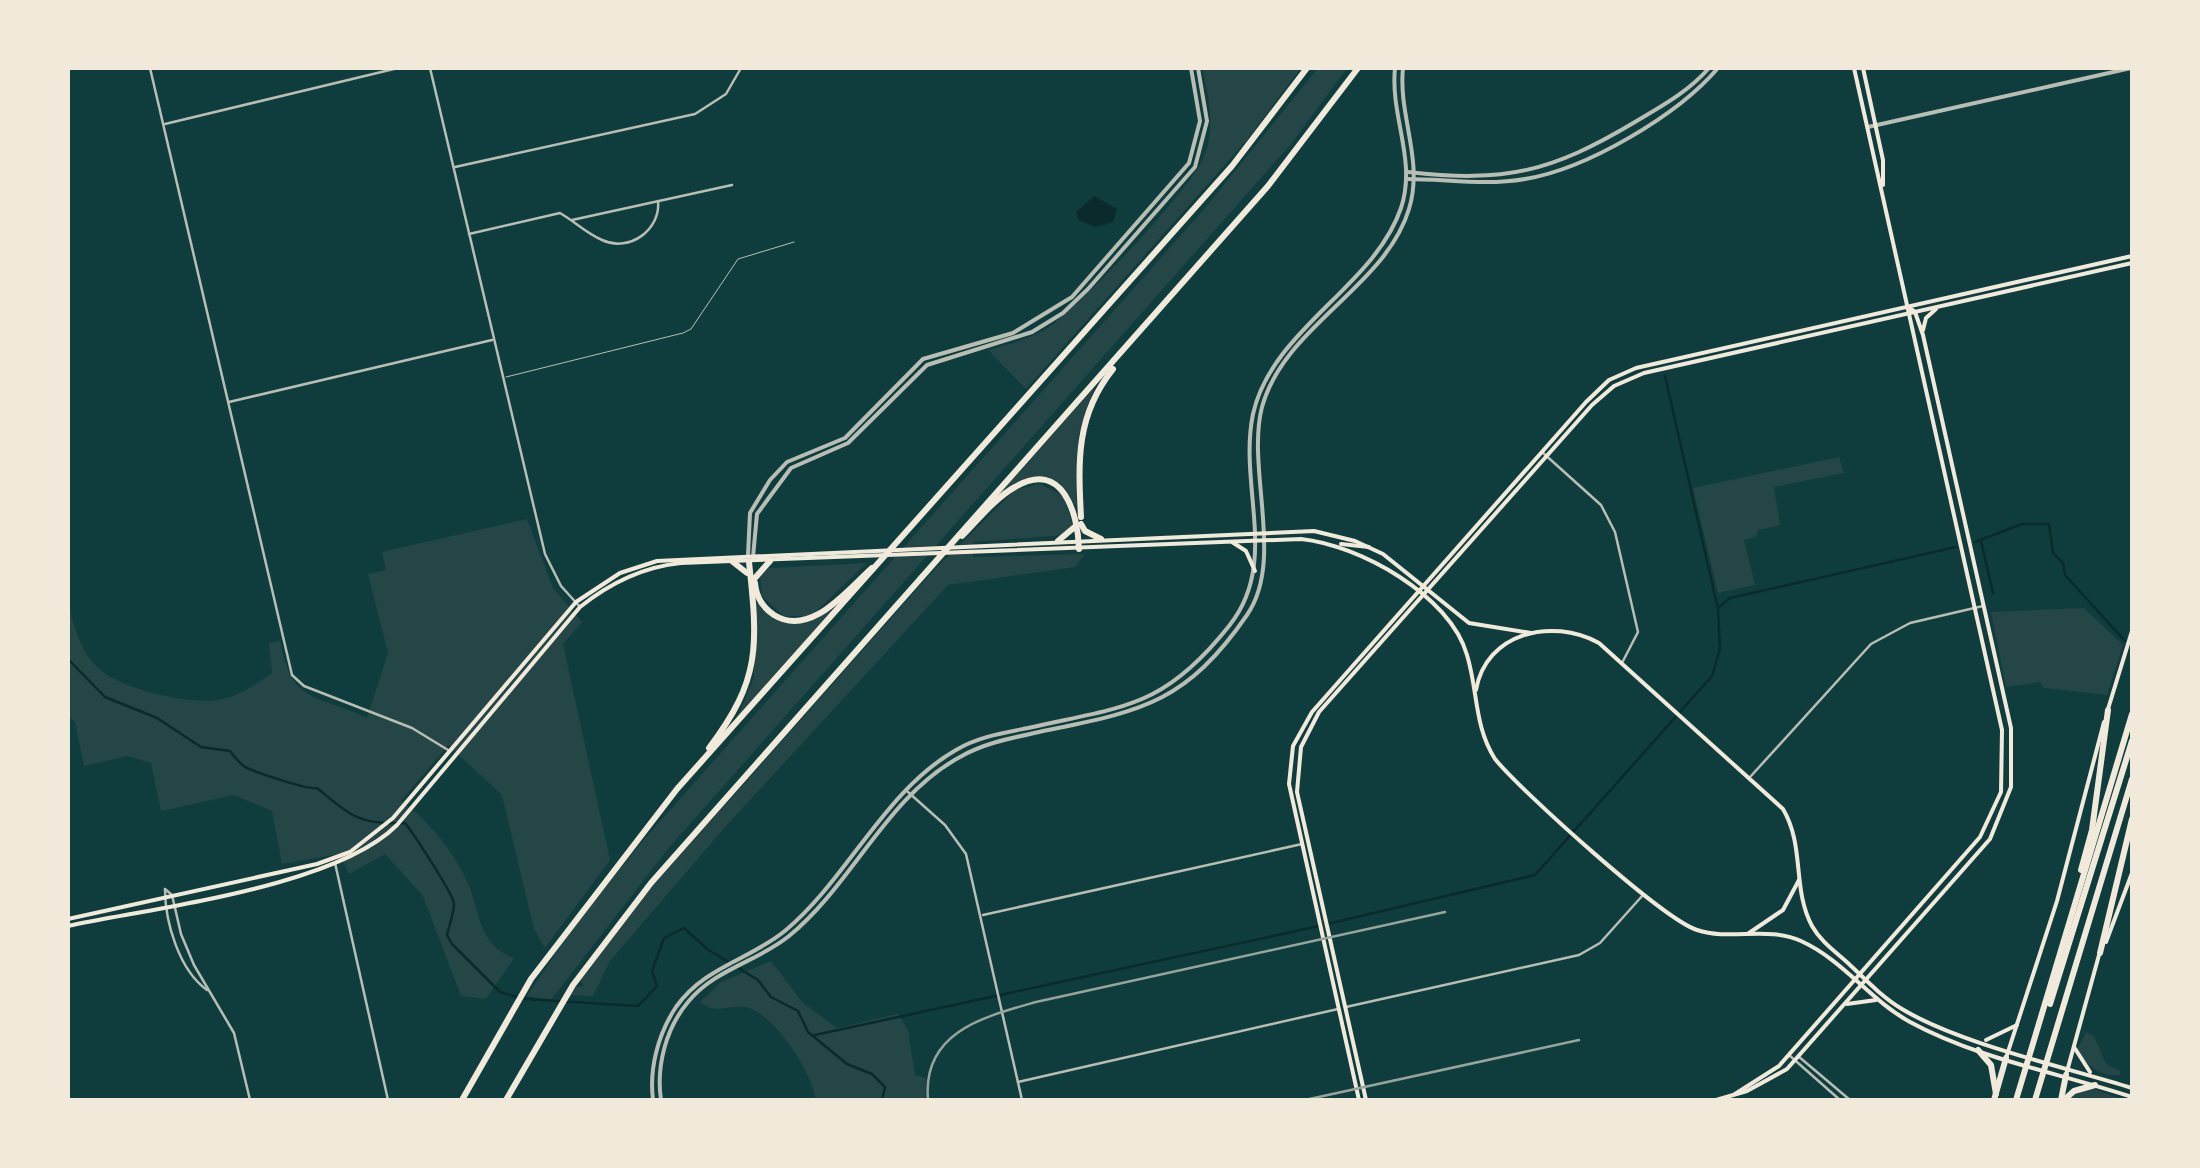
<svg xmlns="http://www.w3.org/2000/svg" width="2200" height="1168" viewBox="0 0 2200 1168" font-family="'Asap Condensed',sans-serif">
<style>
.green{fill:#244646}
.water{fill:#0a2a2b}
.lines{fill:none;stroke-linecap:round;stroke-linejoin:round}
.stream{stroke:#0a2a2b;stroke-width:2.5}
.service{stroke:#b8beb3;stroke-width:1}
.minor{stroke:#b8beb3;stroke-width:2.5}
.tertiary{stroke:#b8beb3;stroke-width:4}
.secondary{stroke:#f1e9da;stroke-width:4}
.motorway{stroke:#f1e9da;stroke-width:6}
.rail{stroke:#97a49c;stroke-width:2.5}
</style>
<rect width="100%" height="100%" fill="#0f3d3e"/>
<g class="green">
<path d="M1202,68H1301L1247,140L1026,389L988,350C1008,345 1028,339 1046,329C1078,309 1188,192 1203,159C1216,129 1209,97 1202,68Z"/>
<polygon points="1318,68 1347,68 1291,144 667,850 551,1000 527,996 574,926 646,837 1206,207"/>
<polygon points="1095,386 1078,436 1079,510 1066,492 1042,479 997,497"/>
<polygon points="1839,457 1844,473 1774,487 1780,525 1758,530 1757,536 1744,540 1755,585 1718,593 1693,488"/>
<polygon points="1040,484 1064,496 1073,527 1066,535 973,542 973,557 1085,554 1075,567 948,585 726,826 610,961 593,996 571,995 576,987 584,986 580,981 637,904 934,570 1015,490"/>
<path d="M527,519L553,588L582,622L563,644L610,860L545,948L534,929L502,795L448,745L401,801C428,820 447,844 463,873C481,904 474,944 514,958L486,999L461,996L423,896L385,854L349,874L339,854L282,864L272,811L234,795L161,811L151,763L127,756L84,766L75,722L68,716V604C75,629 81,655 103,672C127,690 187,704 216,700C237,698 255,685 272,673L269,643L280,641C292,705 315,693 367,718L388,653L368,574L386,570L382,552Z"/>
<polygon points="867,563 811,616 783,616 762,596 760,576 769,568"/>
<polygon points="753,586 756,597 783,622 809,622 836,606 737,718 754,678"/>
<polygon points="2084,608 2123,645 2107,695 2044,688 2040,682 2006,687 1991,612"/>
<path d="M771,961L803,1003L837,1028L898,1014L908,1030L915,1075L926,1078L925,1100H816C812,1073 774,1012 745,1007C726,1004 717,1016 700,1002L721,982Z"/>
<path d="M2086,1032L2094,1036L2106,1064L2120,1071V1075C2101,1077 2084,1066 2078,1048Z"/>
<polygon points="2094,1089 2123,1100 2068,1100 2080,1091"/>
</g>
<polygon class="water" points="1094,196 1117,209 1113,222 1096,227 1078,220 1076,212"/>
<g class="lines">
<g class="stream">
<polyline points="1981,541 1993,593"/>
<polyline points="1975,542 2022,524 2049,524 2053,553 2063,563 2065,575 2125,641"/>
<polyline points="1719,607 1730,598 1956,547"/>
<path d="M68,659L105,697L157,718L201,747L230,751C235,757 240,765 247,768C258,773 308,790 317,788C350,815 358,825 405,823C413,833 454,895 454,904C454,913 449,926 447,935L452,944L500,992L517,997"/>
<polyline points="1327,924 1535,875 1712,676 1720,649 1718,609 1665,376"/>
<polyline points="525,999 638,1006 657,986 652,971 664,938 684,928 707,949 758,980 771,997 798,1011 808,1032 847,1064 872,1074 885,1087 882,1100"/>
<polyline points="815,1035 1319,926"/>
</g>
<polyline class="service" points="506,377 683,333 691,329 738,259 794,242"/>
<g class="minor">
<polyline points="150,68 292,675 304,686 412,728 448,750"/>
<polyline points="430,68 545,554 561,586 580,607"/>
<polyline points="165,124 398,68"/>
<polyline points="455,167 695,114 726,94 741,68"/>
<polyline points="572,220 732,185"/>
<path d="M469,234L560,213C574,221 587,234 602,240C630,253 661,229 658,201"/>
<polyline points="229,402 492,340"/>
<polyline points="1542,452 1601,505 1615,532 1638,632 1623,661"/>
<polyline points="1751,776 1871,644 1910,623 1983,606"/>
<polyline points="908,792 945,825 966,854 1022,1100"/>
<polyline points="335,863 388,1100"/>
<polyline points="165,889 172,895 181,934 194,965 234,1033 250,1100"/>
<path d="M165,889C165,922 179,970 207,990"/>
<polyline points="983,915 1302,844"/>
<polyline points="1346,1007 1579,955 1600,943 1643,895"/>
<polyline points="1789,1055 1840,1100"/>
<polyline points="1798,1056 1850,1100"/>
<polyline points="1018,1082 1338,1009"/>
</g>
<g class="tertiary">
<polyline points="1868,127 2131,68"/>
<path d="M1408,172C1506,183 1551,172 1635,122C1662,106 1688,92 1709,68"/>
<path d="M1407,179C1446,179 1486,186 1525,179C1587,169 1678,115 1718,68"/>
<polyline points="748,555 750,513 770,480 787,462 845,438 923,359 1013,333 1072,297 1189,163 1200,121 1191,68"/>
<polyline points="753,557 757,514 791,468 848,443 927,365 1032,332 1063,313 1088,289 1195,167 1207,121 1198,68"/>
<path d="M653,1100C649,1069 658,1034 676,1007C705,966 750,960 786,930C848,878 884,791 956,750C978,737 1003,733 1028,728C1124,706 1163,709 1229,626C1280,563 1238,486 1253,414C1272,329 1374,287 1401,208C1417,160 1390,117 1395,68"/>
<path d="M661,1100C656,1066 666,1028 688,1002C715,969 757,962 789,936C852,885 887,796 960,757C984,743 1012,738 1039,732C1139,711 1184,706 1247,615C1285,560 1246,469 1262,407C1284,326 1385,288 1409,209C1424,160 1398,116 1403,68"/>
</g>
<g class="secondary">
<polyline points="1863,68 1883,160 1883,185"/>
<polyline points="1923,330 1926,318 1936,309"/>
<polyline points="1232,542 1246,551 1255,571"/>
<polyline points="1341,544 1369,547"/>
<path d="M1476,690C1486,633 1551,617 1599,643L1783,809C1805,846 1792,889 1812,926C1821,942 1836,952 1849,964C1866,980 1882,997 1902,1009C1960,1044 2065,1067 2132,1088"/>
<polyline points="2108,709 2132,631"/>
<polyline points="68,919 317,864 350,852 393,818 576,602 620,573 657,561 1314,531 1355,541 1383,554 1469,623 1531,633"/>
<path d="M68,926C157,907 335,887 397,825L580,607C610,583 642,567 681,563L1301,539C1359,545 1450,595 1467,655C1478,691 1474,726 1495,759C1521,791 1663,919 1697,930C1730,941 1768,926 1801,941C1843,960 1870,1000 1910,1022C1978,1059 2060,1073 2132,1097"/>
<polyline points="1749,933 1783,910 1799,880"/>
<polyline points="2106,942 2132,873"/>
<polyline points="1847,1004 1876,1000"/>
<polyline points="1986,1040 2017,1025"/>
<polyline points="2074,1047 2090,1072"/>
<polyline points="2006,1058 2057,901 2104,722"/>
<polyline points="2066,1075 2099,955"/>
<polyline points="1735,1094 1779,1066 1980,837 2001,792 2002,730 1854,68"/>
<polyline points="1359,1100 1289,784 1293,746 1312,712 1586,402 1609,380 1636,368 2132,256"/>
<polyline points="1366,1100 1297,792 1301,747 1319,712 1592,405 1614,386 1644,373 2132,263"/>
<polyline points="1716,1100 1747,1091 1787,1069 1990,839 2011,787 2011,728 1923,335 1915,312 1908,307"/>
</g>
<g class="motorway">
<path d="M1081,517C1078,461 1076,415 1113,369"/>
<polyline points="1081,524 1085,531 1101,539"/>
<path d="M962,536C978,520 995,498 1015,487C1063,459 1078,514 1079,549"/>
<polyline points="1058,541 1077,525"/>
<polyline points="733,562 747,573"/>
<polyline points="755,578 770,561"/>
<path d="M755,583C756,596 762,607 774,615C811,638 847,590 872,568"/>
<path d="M709,748C761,680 758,645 749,562"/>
<polyline points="2081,870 2092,830 2108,710"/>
<polyline points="2100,953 2132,819"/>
<polyline points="2050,1004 2132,741"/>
<polyline points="1978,1050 1991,1065 1996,1094"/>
<polyline points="462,1100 531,979 677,789 1232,166 1307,68"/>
<polyline points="506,1100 573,985 651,883 1268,186 1358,68"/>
<polyline points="1994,1100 2006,1058"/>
<polyline points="2016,1100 2132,714"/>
<polyline points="2035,1100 2132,779"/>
<polyline points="2061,1100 2066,1075"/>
<polyline points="2064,1100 2074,1091 2095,1085"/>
</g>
<g class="rail">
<path d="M928,1100C922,1032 983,1017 1036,1002L1445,912"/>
<polyline points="1305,1100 1579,1040"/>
</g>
</g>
<rect width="2200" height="1168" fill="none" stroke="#f1e9da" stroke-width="140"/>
</svg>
